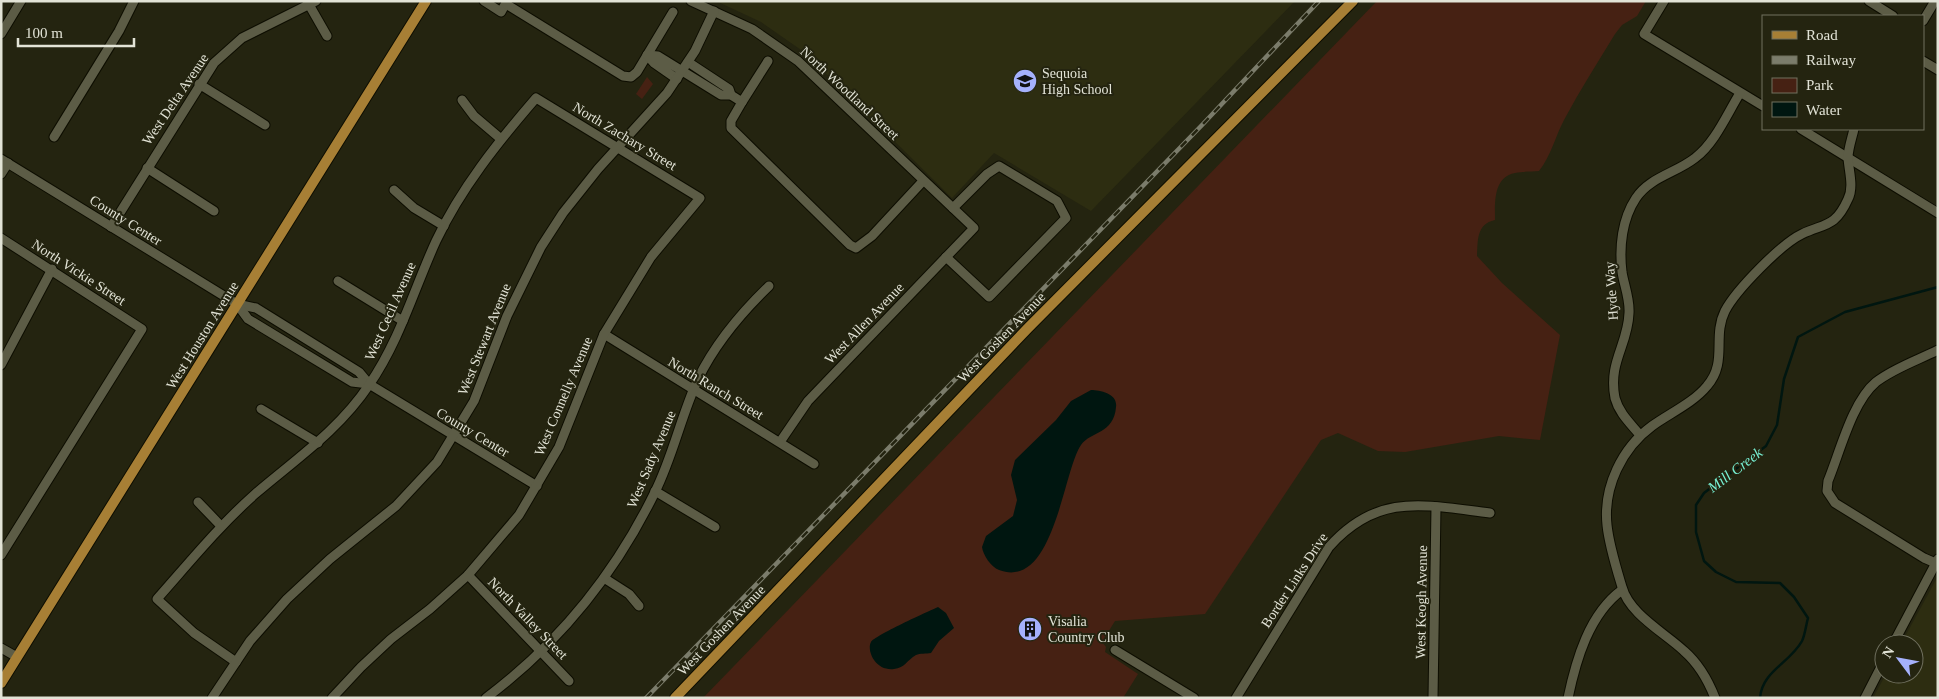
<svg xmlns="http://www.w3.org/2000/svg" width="1939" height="699" viewBox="0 0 1939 699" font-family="Georgia,serif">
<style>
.built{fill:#2d2d11}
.green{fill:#462113}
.water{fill:#001610}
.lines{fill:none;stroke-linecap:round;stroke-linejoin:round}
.stream{stroke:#001610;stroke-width:2.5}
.minor-casing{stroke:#0d0d00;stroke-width:11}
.major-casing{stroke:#0d0d00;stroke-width:12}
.minor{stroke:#5c5c46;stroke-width:9}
.major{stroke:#a77f35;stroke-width:10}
.rail-casing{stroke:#7b7c6b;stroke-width:4.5}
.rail{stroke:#242410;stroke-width:2.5;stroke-dasharray:8;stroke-linecap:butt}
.labels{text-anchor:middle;stroke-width:4;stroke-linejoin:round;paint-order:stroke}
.poi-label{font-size:14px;fill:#e2e3d6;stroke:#242410;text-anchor:start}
.street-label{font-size:14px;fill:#e2e3d6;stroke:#242410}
.water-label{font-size:15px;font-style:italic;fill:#77efd2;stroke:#242410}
</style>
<rect width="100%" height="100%" fill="#242410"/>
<g class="built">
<polygon points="716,1 1295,1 1091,211 994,153 952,198 804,52 761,22"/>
<polygon points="1938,576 1938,698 1873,698 1886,674 1914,674 1914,644 1901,644"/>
</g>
<g class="green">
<path d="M1377,1H1646L1637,16L1622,25L1615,34C1598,62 1580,90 1564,120C1555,137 1551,156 1539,171C1531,172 1523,171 1515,173C1493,177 1495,203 1495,220C1476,224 1478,241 1477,256L1502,283L1560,335L1540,440L1499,436L1405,452L1378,451L1338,433L1321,440L1205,614L1115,621L1102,642L1106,647L1105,652L1138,674L1123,698H703Z"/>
<polygon points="647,77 653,84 642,99 636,94"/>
</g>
<g class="water">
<path d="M1091,390C1101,390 1118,394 1116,407C1114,434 1091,431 1081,445C1063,471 1054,591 999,570C991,567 983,555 982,547L986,536L1013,516L1017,500L1011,475L1015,460L1056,420L1071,401Z"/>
<path d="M938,607L946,613L954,628L939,641L931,653C926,654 920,653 916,655C907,660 905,668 894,669C886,670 879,667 874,660C871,656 868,647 871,642C874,636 929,611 938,607Z"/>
</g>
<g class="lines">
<path class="stream" d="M1760,698C1762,671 1790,663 1802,641C1805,635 1806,625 1808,618L1794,597L1780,583L1736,582L1716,572L1704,561L1696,532V505L1704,493L1766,446L1777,425L1784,379L1798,337L1845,312L1938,287"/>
<g class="minor-casing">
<g id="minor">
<polyline points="307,1 327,36"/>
<polyline points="484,1 501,12 507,1"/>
<polyline points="691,1 752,29 798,61 974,228 808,401 780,442"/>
<polyline points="1664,1 1644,34 1763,106"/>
<polyline points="1869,1 1893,16"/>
<polyline points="506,4 623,76 631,77 637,72 673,12"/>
<polyline points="1923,21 1935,1"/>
<polyline points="1,34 21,1"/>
<polyline points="1923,61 1938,70"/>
<polyline points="688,62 729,89 731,95"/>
<polyline points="677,79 654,63 647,55 658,56 721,95 731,95 742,102 768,61"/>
<polyline points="199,84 265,125"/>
<polyline points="462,100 474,116 501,139"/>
<polyline points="742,102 731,121 731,128 850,245 856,248 872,236 923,181"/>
<polyline points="1801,129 1938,213"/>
<polyline points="54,137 119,31 134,1"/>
<polyline points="1,159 237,304 256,308 359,372 369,384 537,486"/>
<polyline points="147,168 214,211"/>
<polyline points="1,174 8,163"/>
<polyline points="394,190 414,208 444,226"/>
<polyline points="111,227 214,63 242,38 316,1"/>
<polyline points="1,238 142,329 1,555"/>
<polyline points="946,257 989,297 1066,218 1057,201 999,166 987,174 953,208"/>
<polyline points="338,281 403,321"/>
<polyline points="237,304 248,319 352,382 369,384"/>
<polyline points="604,334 814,464"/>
<path d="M1938,350C1918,360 1894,368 1876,382C1852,402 1840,452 1828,481L1827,491L1835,503L1924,558L1938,564"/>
<polyline points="1,365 52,269"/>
<polyline points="261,409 318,443"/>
<path d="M1640,435C1630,423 1619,413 1615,398C1608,362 1628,345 1629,313C1630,299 1624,285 1622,272C1619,247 1622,219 1636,198C1650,177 1676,173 1695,158C1715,143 1727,114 1740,93"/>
<polyline points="655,491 715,527"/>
<polyline points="198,502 221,526"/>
<polyline points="468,575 569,681"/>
<polyline points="604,578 629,594 639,606"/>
<polyline points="1893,644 1938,559"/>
<polyline points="1,648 17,657"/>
<polyline points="1115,650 1194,698"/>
<path d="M236,662L194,633L157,599C189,563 219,526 255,494C296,459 339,430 369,385C400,340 414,289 436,241C461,188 498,142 536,98L700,198L651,257L604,334L559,447L519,515L468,575L430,609L391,639L361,667L332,698"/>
<polyline points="212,698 250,641 287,599 330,559 396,506 437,462 474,401 507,316 541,247 563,213 598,169 667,93 695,51 714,11"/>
<path d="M486,698C558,644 615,574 655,492C673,456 681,416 698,379C715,344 741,313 769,286"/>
<path d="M1236,698L1329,547C1378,492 1424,505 1490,513"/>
<polyline points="1433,698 1436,507"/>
<path d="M1568,698C1576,660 1589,614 1622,590"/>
<path d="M1715,698C1708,680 1699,664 1684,651C1665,633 1629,614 1622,587C1616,567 1609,545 1607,525C1603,487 1622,448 1652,426C1670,413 1693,403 1707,386C1728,362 1712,337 1725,311C1736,290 1781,244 1802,234C1825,223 1835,228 1848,199C1854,187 1849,172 1848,158C1848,149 1852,138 1854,129"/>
<polyline points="1865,698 1884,661"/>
</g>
</g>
<g class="major-casing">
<g id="major">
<polyline points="1,683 426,1"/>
<polyline points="675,698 1028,328 1353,1"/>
</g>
</g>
<use href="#minor" class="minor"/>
<use href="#major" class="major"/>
<g class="rail-casing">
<polyline id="rail" points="646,698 1203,124 1319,1"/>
</g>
<use href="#rail" class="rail"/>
</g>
<defs>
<g id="school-disc" transform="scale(1.25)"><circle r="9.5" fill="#a5b1fc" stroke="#242410"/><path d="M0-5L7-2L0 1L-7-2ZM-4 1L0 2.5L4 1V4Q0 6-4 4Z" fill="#111"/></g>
<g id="building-disc" transform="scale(1.25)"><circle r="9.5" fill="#a5b1fc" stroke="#242410"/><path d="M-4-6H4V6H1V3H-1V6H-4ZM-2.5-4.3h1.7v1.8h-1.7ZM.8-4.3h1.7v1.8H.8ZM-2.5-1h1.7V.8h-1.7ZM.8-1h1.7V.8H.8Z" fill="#111"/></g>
</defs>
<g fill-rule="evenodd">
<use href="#school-disc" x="1025" y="81"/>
<use href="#building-disc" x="1030" y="629"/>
</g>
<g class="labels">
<g class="poi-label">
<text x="1042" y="78">Sequoia<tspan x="1042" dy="16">High School</tspan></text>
<text x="1048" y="626">Visalia<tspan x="1048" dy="16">Country Club</tspan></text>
</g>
<g class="street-label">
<text transform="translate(850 93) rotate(43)" y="5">North Woodland Street</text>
<text transform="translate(175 99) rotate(-56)" y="5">West Delta Avenue</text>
<text transform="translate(625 136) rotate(31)" y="5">North Zachary Street</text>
<text transform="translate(126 220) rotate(32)" y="5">County Center</text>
<text transform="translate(79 272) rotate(33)" y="5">North Vickie Street</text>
<text transform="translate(1611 291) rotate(-94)" y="5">Hyde Way</text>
<text transform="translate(390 311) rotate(-66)" y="5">West Cecil Avenue</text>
<text transform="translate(864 323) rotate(-46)" y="5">West Allen Avenue</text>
<text transform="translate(202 335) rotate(-58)" y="5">West Houston Avenue</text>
<text transform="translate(1001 337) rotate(-46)" y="5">West Goshen Avenue</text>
<text transform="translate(484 339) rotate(-68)" y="5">West Stewart Avenue</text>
<text transform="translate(716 388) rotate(31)" y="5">North Ranch Street</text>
<text transform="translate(563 396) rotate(-67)" y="5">West Connelly Avenue</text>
<text transform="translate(473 432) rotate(31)" y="5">County Center</text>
<text transform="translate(651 459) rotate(-67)" y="5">West Sady Avenue</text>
<text transform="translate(1294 580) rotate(-57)" y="5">Border Links Drive</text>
<text transform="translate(1421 602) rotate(-89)" y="5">West Keogh Avenue</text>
<text transform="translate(528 618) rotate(46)" y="5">North Valley Street</text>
<text transform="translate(721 630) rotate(-46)" y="5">West Goshen Avenue</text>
</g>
<g class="water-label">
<text transform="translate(1735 470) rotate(-37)" y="5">Mill Creek</text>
</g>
</g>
<rect width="1939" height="699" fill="none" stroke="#e2e3d6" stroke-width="5"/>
<rect x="1762" y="15" width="162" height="115" fill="#242410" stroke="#70705f"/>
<rect x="1772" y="31" width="25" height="8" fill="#a77f35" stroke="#70705f"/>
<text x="1806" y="40" font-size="15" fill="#e2e3d6">Road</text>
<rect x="1772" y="56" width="25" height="8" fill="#7b7c6b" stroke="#70705f"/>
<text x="1806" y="65" font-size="15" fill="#e2e3d6">Railway</text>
<rect x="1772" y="78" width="25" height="15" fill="#462113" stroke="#70705f"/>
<text x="1806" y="90" font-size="15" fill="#e2e3d6">Park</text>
<rect x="1772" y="102" width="25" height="15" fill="#001610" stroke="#70705f"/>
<text x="1806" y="115" font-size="15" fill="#e2e3d6">Water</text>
<g transform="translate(1899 659) rotate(302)"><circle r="24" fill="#242410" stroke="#70705f"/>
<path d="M0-4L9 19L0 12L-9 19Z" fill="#a5b1fc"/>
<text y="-8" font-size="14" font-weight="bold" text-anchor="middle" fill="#e2e3d6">N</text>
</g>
<path d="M18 38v8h116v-8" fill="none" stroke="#e2e3d6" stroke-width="2.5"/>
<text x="25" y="38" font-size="15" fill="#e2e3d6" stroke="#242410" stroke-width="4" paint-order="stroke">100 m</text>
</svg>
